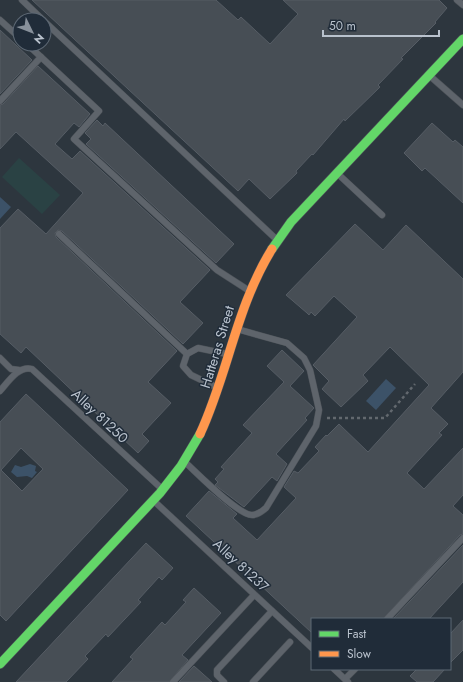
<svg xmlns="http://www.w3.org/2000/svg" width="463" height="682" viewBox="0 0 463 682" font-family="Jost,sans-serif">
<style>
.green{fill:#2a4244}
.water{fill:#3c5268}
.building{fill:#474e55;stroke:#565d65;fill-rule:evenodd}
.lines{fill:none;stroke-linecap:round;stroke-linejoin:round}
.lane-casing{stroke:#4c5258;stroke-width:7}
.fast-casing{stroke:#4c5258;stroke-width:10}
.slow-casing{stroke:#4c5258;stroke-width:10}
.path{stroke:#62686e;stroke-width:2.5;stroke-dasharray:3 3;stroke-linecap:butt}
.lane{stroke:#5e646b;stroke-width:6}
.fast{stroke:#63d668;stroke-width:9}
.slow{stroke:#ff974d;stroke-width:9}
.labels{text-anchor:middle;stroke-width:3;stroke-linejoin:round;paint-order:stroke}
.street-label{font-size:14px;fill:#b9c2cd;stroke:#202c39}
</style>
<rect width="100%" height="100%" fill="#2d363e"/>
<polygon class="green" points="19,158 60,195 42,214 2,177"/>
<g class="water">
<polygon points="0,197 11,207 0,219"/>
<polygon points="386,379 396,388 376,410 366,401"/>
<polygon points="30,464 36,466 35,471 37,472 32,478 27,476 17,477 11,472 15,465 21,467"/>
</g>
<g class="building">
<polygon points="32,0 216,0 238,20 241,17 270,44 298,14 283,0 439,0 447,8 435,22 436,23 401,58 403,59 378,85 380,87 345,121 344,119 313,155 312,154 296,171 297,173 270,199 249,179 238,191"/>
<polygon points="0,30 32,60 0,94"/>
<polygon points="38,66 90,114 79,127 74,123 55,144 72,159 80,151 210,270 180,302 203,323 183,344 62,231 58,230 55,233 56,237 177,351 148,382 171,403 142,434 149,441 138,453 26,347 21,353 0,334 0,228 18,209 46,234 83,193 16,132 0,149 0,105 3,104"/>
<polygon points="97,120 103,126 105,123 234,244 216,263 86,144 91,139 85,133"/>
<polygon points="432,123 453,142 455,140 463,147 463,203 425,168 422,171 404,153"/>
<polygon points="355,224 383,250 406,225 463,279 463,372 431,408 448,424 439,433 442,435 407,473 424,489 463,448 463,495 453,506 463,515 463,534 460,535 383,619 312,619 312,633 186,516 209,491 237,514 233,518 257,540 296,498 284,487 294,471 298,473 319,451 315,447 326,435 327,436 339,424 368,452 429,385 390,347 363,375 368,381 341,407 322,389 329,381 313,365 357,317 334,296 315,316 311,312 309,315 307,313 286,295"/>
<polygon points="282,350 304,371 290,386 314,408 305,418 307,420 276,454 287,464 277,481 272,477 244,507 215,485 218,482 215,479 224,469 221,467 252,433 243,425 284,382 267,366"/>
<path d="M26,394L128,490L6,621L0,615V422ZM21,448L43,469L22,491L1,470Z"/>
<polygon points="146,543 173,568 162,580 159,577 138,600 141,602 108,637 106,634 85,656 88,659 66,682 16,682"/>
<polygon points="463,545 463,582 429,619 393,619"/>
<polygon points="194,588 221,613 182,655 188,660 169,682 112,682 133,659 130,657 162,622 165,625 186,602 183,600"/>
<polygon points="463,620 463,650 450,663 450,634"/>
<polygon points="194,666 212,682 179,682"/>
<polygon points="417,669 445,669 433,682 417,682 410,676"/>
</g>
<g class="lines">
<g class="lane-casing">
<g id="lane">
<polyline points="22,0 43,20"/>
<polyline points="457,0 463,5"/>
<polyline points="0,20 20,38"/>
<polyline points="44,21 276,239"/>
<polyline points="27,44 99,111 74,139 217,270 248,290"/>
<polyline points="430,76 463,105"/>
<polyline points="0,101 41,57"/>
<polyline points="338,174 382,215"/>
<polyline points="59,234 187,354"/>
<polyline points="0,358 11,369 19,370"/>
<polyline points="216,387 191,375 183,366 187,354 198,348 227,354"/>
<path d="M0,391C8,382 19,365 32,369L162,489"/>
<path d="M186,463C198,474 238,515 252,515C258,515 262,511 266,508L316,426L319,410L310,370L304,358L287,343L237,329"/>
<polyline points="155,502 312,648"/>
<polyline points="387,619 463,538"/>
<polyline points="334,669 348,682"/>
<polyline points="345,679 355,669"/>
<polyline points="173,682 254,595"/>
<polyline points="224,682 217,675 217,670 272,611"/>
<polyline points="253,682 290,642"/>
</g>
</g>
<g class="fast-casing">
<g id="fast">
<polyline points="272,249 291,222 463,39"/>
<polyline points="0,664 160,493 181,466 200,434"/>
</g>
</g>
<g class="slow-casing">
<path id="slow" d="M200,434C228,374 236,307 272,249"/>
</g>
<polyline class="path" points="327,418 385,418 415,384"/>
<use href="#lane" class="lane"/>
<use href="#fast" class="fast"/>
<use href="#slow" class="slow"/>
</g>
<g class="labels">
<g class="street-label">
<text transform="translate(217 347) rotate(-73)" y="5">Hatteras Street</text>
<text transform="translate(100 416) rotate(43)" y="5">Alley 81250</text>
<text transform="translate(241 565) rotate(43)" y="5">Alley 81237</text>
</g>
</g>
<rect x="311" y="618" width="140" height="52" fill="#202c39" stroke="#5d6874"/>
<rect x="319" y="631" width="20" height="6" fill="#63d668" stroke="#5d6874"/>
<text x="347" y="638" font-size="12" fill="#b9c2cd">Fast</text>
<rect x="319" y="651" width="20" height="6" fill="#ff974d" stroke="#5d6874"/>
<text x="347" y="658" font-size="12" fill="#b9c2cd">Slow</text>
<g transform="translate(32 32) rotate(133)"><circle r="19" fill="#202c39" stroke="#5d6874"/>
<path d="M0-3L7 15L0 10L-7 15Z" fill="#88919b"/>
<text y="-6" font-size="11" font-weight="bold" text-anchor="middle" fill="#b9c2cd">N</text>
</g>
<path d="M323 30v6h116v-6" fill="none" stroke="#b9c2cd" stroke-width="2"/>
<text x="329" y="30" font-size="12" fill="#b9c2cd" stroke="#202c39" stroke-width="3" paint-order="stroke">50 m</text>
</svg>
